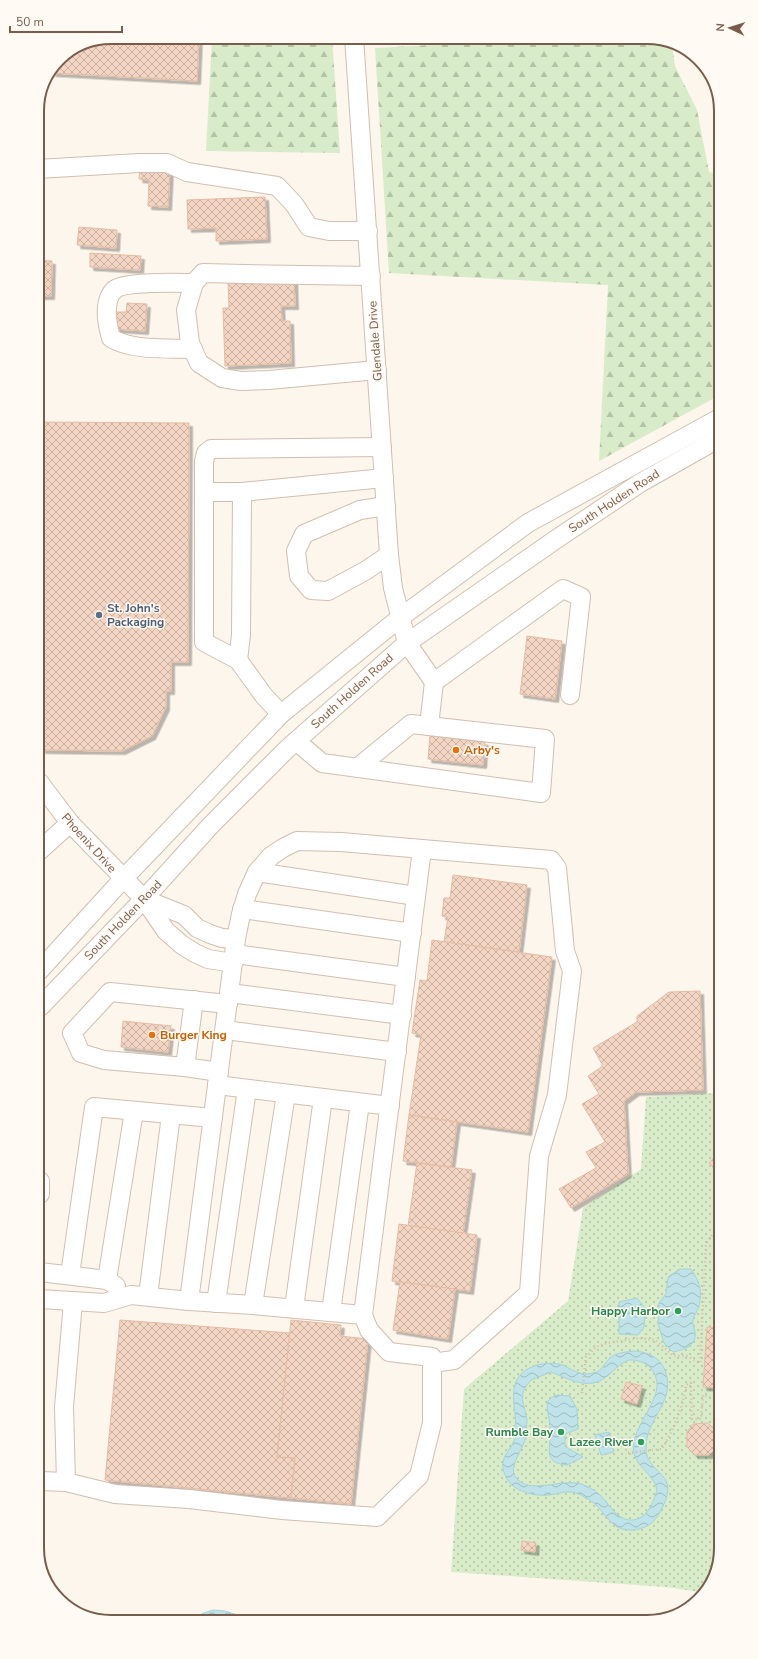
<svg xmlns="http://www.w3.org/2000/svg" width="758" height="1659" viewBox="0 0 758 1659" font-family="'Nunito Sans',sans-serif">
<style>
.forest{fill:url(#forest-firs)}
.park{fill:url(#park-dots)}
.water{fill:url(#water-waves);stroke:#a5d3da;fill-rule:evenodd}
.building{fill:url(#building-cross-hatch);stroke:#e6bba3;filter:url(#shadow)}
.lines{fill:none;stroke-linecap:round;stroke-linejoin:round}
.minor-casing{stroke:#d1beb0;stroke-width:20}
.path{stroke:#d9b8a5;stroke-width:2.5;stroke-dasharray:1 3;stroke-linecap:butt}
.minor{stroke:#fff;stroke-width:18}
.service-dot{fill:#5c6f8a;stroke:#fffaf3;stroke-width:1.5}
.food-dot{fill:#e8710a;stroke:#fffaf3;stroke-width:1.5}
.leisure-dot{fill:#2e9e5b;stroke:#fffaf3;stroke-width:1.5}
.labels{text-anchor:middle;stroke-width:3;stroke-linejoin:round;paint-order:stroke}
.street-label{font-size:12px;fill:#7a5c4d;stroke:#fffaf3}
.service-label{font-size:12px;font-weight:bold;fill:#4e5e75;stroke:#fffaf3;text-anchor:start}
.food-label{font-size:12px;font-weight:bold;fill:#c56008;stroke:#fffaf3;text-anchor:start}
.leisure-label{font-size:12px;font-weight:bold;fill:#27864d;stroke:#fffaf3;text-anchor:end}
.rim{fill:none;stroke:#7a5c4d;stroke-width:2}
</style>
<defs>
<pattern id="forest-firs" width="22" height="20" patternUnits="userSpaceOnUse"><rect width="22" height="20" fill="#d8ecc9"/><path d="M5 1l3.5 6h-7zM16 11l3.5 6h-7z" fill="#b4c2a5"/></pattern>
<pattern id="park-dots" width="8" height="8" patternUnits="userSpaceOnUse"><rect width="8" height="8" fill="#d8ecc9"/><path d="M2 2h.1M6 6h.1" fill="none" stroke="#b4c2a5" stroke-width="1.8" stroke-linecap="round"/></pattern>
<pattern id="water-waves" width="16" height="10" patternUnits="userSpaceOnUse"><rect width="16" height="10" fill="#bfe3e8"/><path d="M0 5q4-4 8 0t8 0" fill="none" stroke="#a0bbbe"/></pattern>
<pattern id="building-cross-hatch" width="8" height="8" patternUnits="userSpaceOnUse"><rect width="8" height="8" fill="#f3d5c3"/><path d="M0 0l8 8M0 8l8-8" fill="none" stroke="#cab0a1"/></pattern>
<filter id="shadow"><feDropShadow dx="3.5" dy="3.5" stdDeviation="0" flood-color="#0004"/></filter>
</defs>
<rect width="100%" height="100%" fill="#fdf6ec"/>
<g class="forest">
<polygon points="212,37 332,37 340,153 206,151"/>
<polygon points="448,37 652,37 672,45 675,66 697,110 709,172 717,174 718,396 599,461 608,285 389,273 375,48 449,44"/>
</g>
<polygon class="park" points="720,1050 721,1548 706,1593 666,1587 451,1572 464,1389 568,1301 583,1208 641,1169 646,1097 717,1093"/>
<g class="water">
<path d="M680,1269H691C699,1281 703,1291 699,1306C698,1311 693,1316 693,1321C692,1325 695,1328 695,1332C697,1346 684,1350 673,1352L664,1343L658,1324L659,1303L666,1294L668,1277Z"/>
<polygon points="637,1298 645,1308 644,1327 638,1335 619,1334 619,1302"/>
<path d="M635,1351C646,1352 657,1356 663,1366C680,1399 646,1417 646,1447C645,1477 687,1470 657,1517C651,1526 639,1531 628,1530C611,1529 605,1513 595,1504C590,1500 582,1495 576,1493C567,1490 558,1494 549,1495C538,1496 526,1494 516,1488C509,1484 505,1477 503,1469C501,1454 512,1450 515,1438C520,1415 503,1385 526,1370C536,1363 554,1361 565,1366C574,1371 582,1376 593,1373C602,1372 605,1362 611,1357C618,1352 627,1352 635,1351ZM629,1360C638,1360 647,1362 653,1371C670,1397 628,1425 634,1454C637,1465 649,1473 654,1482C656,1484 656,1488 657,1490C653,1503 647,1520 631,1520C616,1520 609,1503 599,1494C595,1490 587,1486 581,1484C562,1478 533,1494 518,1480C505,1468 524,1451 526,1435C526,1431 527,1425 527,1420C526,1412 521,1401 523,1393C524,1388 528,1384 531,1380L551,1372C569,1379 589,1391 606,1377C614,1371 619,1364 629,1360Z"/>
<path d="M557,1395L570,1396L577,1409L578,1429L565,1434V1446C570,1451 577,1452 583,1457L567,1465C541,1463 552,1447 550,1430C550,1420 547,1413 547,1402L552,1397Z"/>
<polygon points="609,1432 614,1452 601,1455 595,1435"/>
<polygon points="213,1610 225,1611 256,1621 194,1621 201,1614"/>
</g>
<g class="building">
<polygon points="111,37 199,37 197,81 52,73 59,59 83,43"/>
<polygon points="140,167 170,168 168,207 148,206 149,180 139,179"/>
<polygon points="265,197 267,239 216,241 216,228 188,229 187,200"/>
<polygon points="79,227 117,230 116,248 77,245"/>
<polygon points="90,253 141,256 140,270 90,267"/>
<polygon points="38,260 52,261 51,296 38,296"/>
<polygon points="294,278 295,306 281,306 282,321 290,321 291,363 225,366 223,308 229,308 228,280"/>
<polygon points="127,303 147,304 145,331 116,329 117,312 126,312"/>
<polygon points="38,422 189,423 188,662 171,662 171,691 166,691 166,707 152,736 122,751 42,750 42,690 39,690"/>
<polygon points="527,636 562,641 555,699 520,694"/>
<polygon points="430,735 485,742 483,765 428,759"/>
<polygon points="453,875 527,885 519,952 444,942 448,917 442,916 444,898 450,898"/>
<polygon points="432,940 552,957 528,1132 409,1115 421,1035 412,1033 420,980 427,981"/>
<polygon points="700,991 703,1090 636,1092 624,1101 628,1174 571,1208 559,1189 596,1168 586,1152 605,1142 582,1104 599,1094 588,1076 603,1066 593,1048 637,1022 637,1016 669,992"/>
<polygon points="123,1021 171,1026 168,1052 121,1047"/>
<polygon points="409,1115 457,1122 451,1167 403,1161"/>
<polygon points="720,1151 720,1173 709,1163"/>
<polygon points="417,1163 472,1170 463,1233 408,1226"/>
<polygon points="399,1224 477,1235 470,1291 392,1281"/>
<polygon points="400,1282 455,1289 448,1339 393,1330"/>
<polygon points="120,1320 290,1333 277,1457 295,1458 291,1498 105,1480"/>
<polygon points="291,1320 341,1325 340,1336 368,1339 351,1504 291,1498 295,1458 277,1457"/>
<polygon points="707,1327 720,1328 721,1388 703,1387"/>
<polygon points="626,1382 642,1386 637,1404 621,1399"/>
<polygon points="708,1423 717,1432 717,1447 709,1455 695,1455 687,1447 687,1432 693,1424"/>
<polygon points="522,1541 536,1543 535,1552 521,1550"/>
</g>
<g class="lines">
<g class="minor-casing">
<g id="minor">
<polyline points="354,37 389,555 393,588 407,643 434,682 563,589 581,597 570,695"/>
<polyline points="37,169 139,163 167,163 187,172 277,186 294,204 309,227 329,231 368,231"/>
<polyline points="371,276 245,274 203,273 194,283 186,310 190,343 199,363 222,378 241,381 269,380 377,370"/>
<path d="M193,349C168,348 132,351 111,338C107,324 103,301 114,290C124,281 178,283 194,283"/>
<polyline points="204,492 242,492 384,478"/>
<polyline points="386,506 360,510 304,534 296,551 299,576 311,590 328,591 365,571 389,555"/>
<polyline points="238,660 241,635 242,492"/>
<polyline points="281,714 264,696 238,660 204,642 204,461 206,453 211,449 382,447"/>
<polyline points="429,726 434,682"/>
<polyline points="296,741 322,763 541,793 545,739 411,724 357,768"/>
<polyline points="39,782 70,823 144,899 166,931 182,945 195,953 208,959 233,963"/>
<polyline points="39,851 70,823"/>
<polyline points="257,872 416,896"/>
<polyline points="144,899 184,915 197,928 210,934 222,938 236,939"/>
<polyline points="242,909 412,933"/>
<polyline points="235,954 406,977"/>
<polyline points="39,971 123,879 281,714 401,617 528,523 718,419"/>
<polyline points="230,993 402,1015"/>
<polyline points="40,1007 144,899 211,825 287,749 407,643 555,540 640,483 718,439"/>
<polyline points="225,1030 397,1052"/>
<polyline points="185,1067 194,1000"/>
<polyline points="219,1072 185,1067 104,1060 81,1053 72,1033 110,992 228,1004"/>
<polyline points="217,1085 390,1106"/>
<polyline points="40,1181 40,1194"/>
<polyline points="40,1272 107,1280 116,1286"/>
<polyline points="70,1275 94,1107 213,1118"/>
<polyline points="107,1280 134,1111"/>
<polyline points="148,1296 171,1115"/>
<polyline points="40,1299 104,1303 131,1295 189,1301 253,1305 363,1315"/>
<polyline points="189,1301 236,939 241,914 247,894 257,872 271,856 283,848 297,841 341,842 551,860 557,868 565,951 572,971 557,1095 539,1156 529,1293 454,1360 432,1363"/>
<polyline points="216,1303 247,1089"/>
<polyline points="253,1305 286,1094"/>
<polyline points="294,1308 323,1098"/>
<polyline points="331,1312 360,1103"/>
<polyline points="41,1481 66,1482 64,1407 73,1302"/>
<polyline points="66,1482 115,1494 189,1499 282,1510 377,1517 419,1476 432,1423 432,1357 389,1352 369,1330 363,1315 422,849"/>
</g>
</g>
<g class="path">
<polyline points="582,1393 586,1357 596,1347 607,1343 639,1338 655,1340 674,1356 687,1356 700,1363 706,1244 720,1223"/>
<path d="M628,1453L662,1449C673,1430 683,1408 686,1385L691,1383L692,1419H701L703,1395L721,1400"/>
</g>
<use href="#minor" class="minor"/>
</g>
<circle class="service-dot" cx="99" cy="615" r="4"/>
<g class="food-dot">
<circle cx="456" cy="750" r="4"/>
<circle cx="152" cy="1035" r="4"/>
</g>
<g class="leisure-dot">
<circle cx="678" cy="1311" r="4"/>
<circle cx="561" cy="1432" r="4"/>
<circle cx="641" cy="1442" r="4"/>
</g>
<g class="labels">
<g class="street-label">
<text transform="translate(375 341) rotate(-94)" y="4">Glendale Drive</text>
<text transform="translate(614 501) rotate(-33)" y="4">South Holden Road</text>
<text transform="translate(352 691) rotate(-42)" y="4">South Holden Road</text>
<text transform="translate(89 843) rotate(48)" y="4">Phoenix Drive</text>
<text transform="translate(123 920) rotate(-46)" y="4">South Holden Road</text>
</g>
<g class="service-label">
<text x="107" y="612">St. John's<tspan x="107" dy="14">Packaging</tspan></text>
</g>
<g class="food-label">
<text x="464" y="754">Arby's</text>
<text x="160" y="1039">Burger King</text>
</g>
<g class="leisure-label">
<text x="670" y="1315">Happy Harbor</text>
<text x="553" y="1436">Rumble Bay</text>
<text x="633" y="1446">Lazee River</text>
</g>
</g>
<path d="M0 0H758V1659H0ZM111 44H647A67 67 0 0 1 714 111V1548A67 67 0 0 1 647 1615H111A67 67 0 0 1 44 1548V111A67 67 0 0 1 111 44Z" fill="#fffaf3" fill-rule="evenodd"/>
<path class="rim" d="M111 44H647A67 67 0 0 1 714 111V1548A67 67 0 0 1 647 1615H111A67 67 0 0 1 44 1548V111A67 67 0 0 1 111 44Z"/>
<g transform="translate(730 28) rotate(274)" stroke="#fffaf3" stroke-width="3" paint-order="stroke">
<path d="M0-3L7 15L0 10L-7 15Z" fill="#7a5c4d"/>
<text y="-6" font-size="11" font-weight="bold" text-anchor="middle" fill="#7a5c4d">N</text>
</g>
<path d="M10 26v6h112v-6" fill="none" stroke="#7a5c4d" stroke-width="2"/>
<text x="16" y="26" font-size="12" fill="#7a5c4d" stroke="#fffaf3" stroke-width="3" paint-order="stroke">50 m</text>
</svg>
